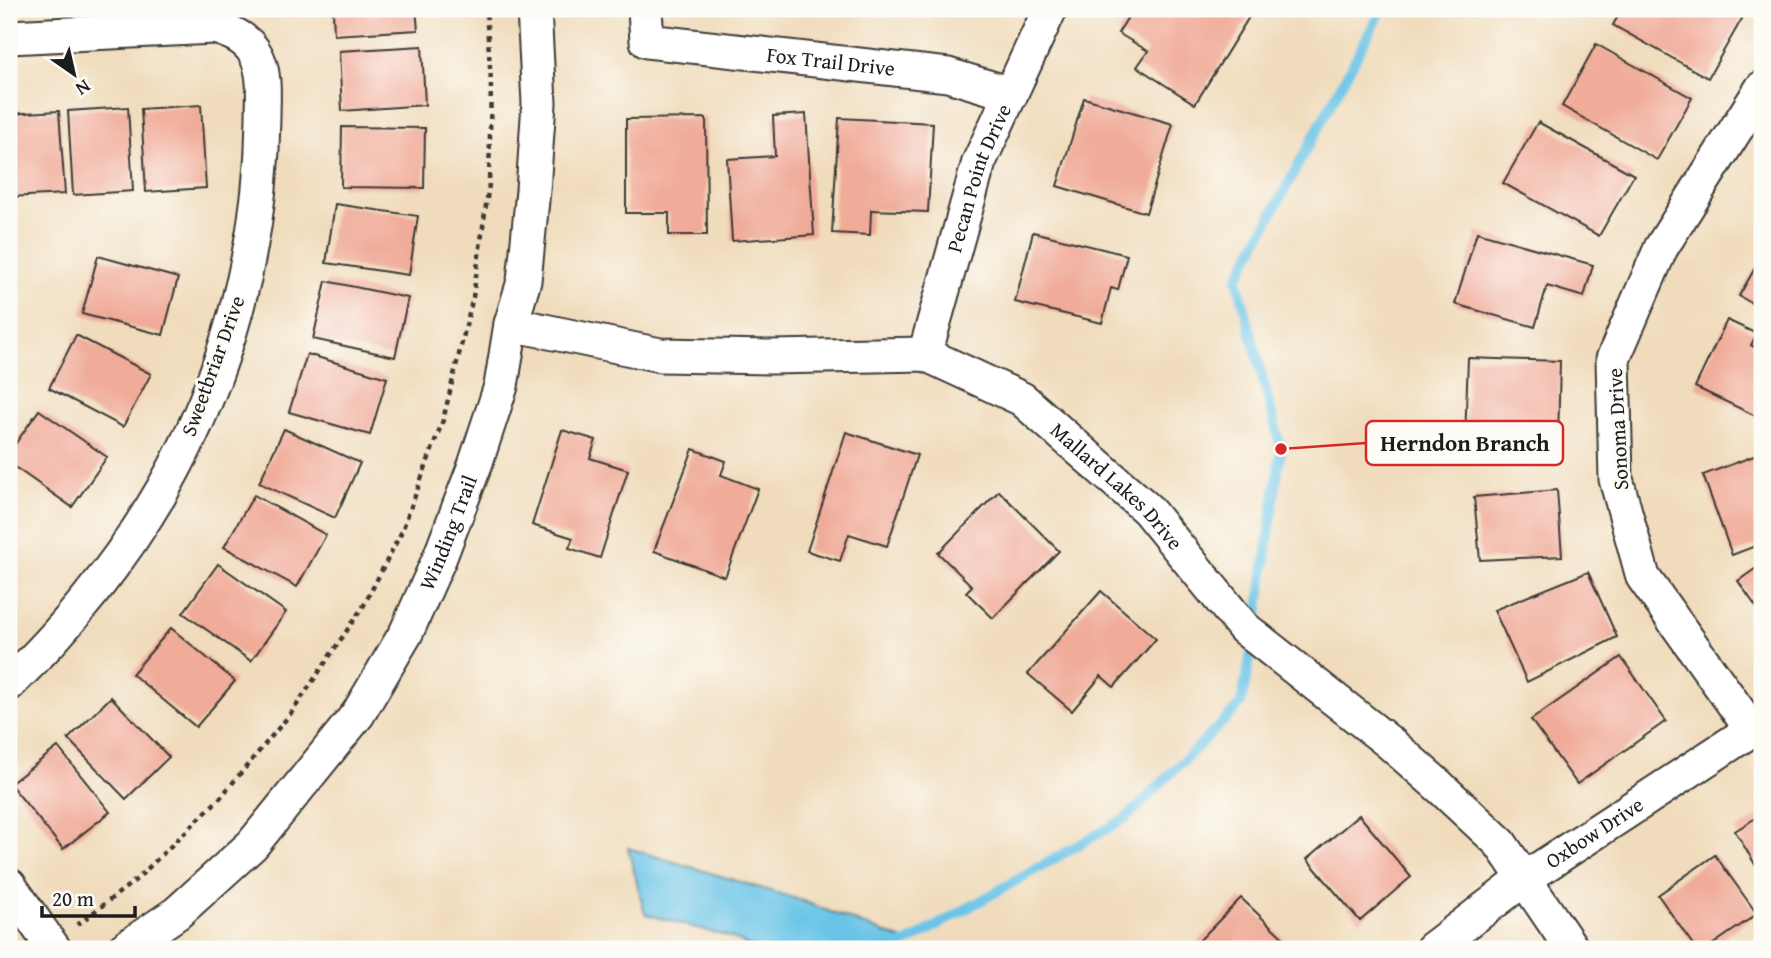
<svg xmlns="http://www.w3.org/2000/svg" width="1771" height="958" viewBox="0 0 1771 958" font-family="'Gentium Book Plus',serif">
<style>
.water{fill:#6ac4e7;stroke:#437082;stroke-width:2}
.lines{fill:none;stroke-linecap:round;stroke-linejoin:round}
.stream{stroke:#6ac4e7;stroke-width:10}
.building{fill:#f0ab99}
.minor-casing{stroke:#3c3934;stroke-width:37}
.path{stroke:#3c3934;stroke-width:4.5;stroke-dasharray:5 5;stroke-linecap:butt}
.minor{stroke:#fff;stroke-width:33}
.labels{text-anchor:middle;stroke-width:6;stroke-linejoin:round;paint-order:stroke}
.street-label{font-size:21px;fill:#1c1c1c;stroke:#fdfcf7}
.leader{fill:none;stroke:#d62828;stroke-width:2.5}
.callout-dot{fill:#d62828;stroke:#fdfcf7;stroke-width:2.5}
.callout{fill:#fdfcf7;stroke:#d62828;stroke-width:2.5}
.callout-label{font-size:23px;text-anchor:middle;font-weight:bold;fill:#1c1c1c}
</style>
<rect width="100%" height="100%" fill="#fdfcf7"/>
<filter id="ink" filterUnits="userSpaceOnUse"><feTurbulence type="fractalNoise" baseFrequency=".0143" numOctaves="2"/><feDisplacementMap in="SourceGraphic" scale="14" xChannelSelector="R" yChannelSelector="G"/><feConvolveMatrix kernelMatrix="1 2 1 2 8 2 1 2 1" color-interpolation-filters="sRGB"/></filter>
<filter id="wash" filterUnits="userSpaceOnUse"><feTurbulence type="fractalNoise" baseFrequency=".00686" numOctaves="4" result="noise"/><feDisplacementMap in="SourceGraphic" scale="28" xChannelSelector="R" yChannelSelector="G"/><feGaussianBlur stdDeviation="1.57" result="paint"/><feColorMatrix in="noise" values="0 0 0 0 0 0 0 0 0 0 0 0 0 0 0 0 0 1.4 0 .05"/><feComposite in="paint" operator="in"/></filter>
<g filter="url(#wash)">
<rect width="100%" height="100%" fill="#f0dcbc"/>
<polygon class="water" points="628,848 800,900 908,942 901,949 754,949 733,938 645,914"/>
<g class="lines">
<g class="stream">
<polyline points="1256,629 1281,449 1237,279 1382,9"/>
<polyline points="891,949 908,942 1126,818 1241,704 1253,644"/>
</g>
</g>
<g id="blocks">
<g class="building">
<polygon points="333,9 416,9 418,30 334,35"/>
<polygon points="1133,9 1236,9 1249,17 1195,104 1137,67 1148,51 1118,33"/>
<polygon points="1622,9 1728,9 1743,17 1708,78 1613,25"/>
<polygon points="1596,44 1692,98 1657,160 1562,106"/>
<polygon points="422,46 425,105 342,111 339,51"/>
<polygon points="1084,98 1173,124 1146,213 1057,186"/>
<polygon points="201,105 206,188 146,192 141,109"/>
<polygon points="128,107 133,191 73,195 68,111"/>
<polygon points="59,111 65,194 9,197 9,114"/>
<polygon points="806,114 814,235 732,241 727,159 775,156 773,116"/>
<polygon points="706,118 707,235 669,235 669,213 626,213 626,119"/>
<polygon points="839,118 933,123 928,212 871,210 870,235 832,233"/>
<polygon points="1538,122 1634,175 1599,236 1503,183"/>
<polygon points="342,127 425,128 424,188 341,187"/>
<polygon points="335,204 418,216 409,275 326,263"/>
<polygon points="1033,232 1127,255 1118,290 1111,288 1102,323 1015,302"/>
<polygon points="1477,232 1593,265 1584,297 1547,286 1535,327 1455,304"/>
<polygon points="98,256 178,278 163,335 82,314"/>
<polygon points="1762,256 1762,309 1739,296"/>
<polygon points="326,281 408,298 395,357 313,339"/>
<polygon points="1727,320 1757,334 1751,345 1762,351 1762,419 1695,387"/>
<polygon points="76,335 151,374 123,427 49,388"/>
<polygon points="307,354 387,378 370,435 289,412"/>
<polygon points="1468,358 1560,361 1558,441 1465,439"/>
<polygon points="39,410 107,457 72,507 9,463 9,453"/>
<polygon points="284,429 360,463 335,518 259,483"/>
<polygon points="562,430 596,440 590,458 628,470 600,558 569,548 573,538 532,525"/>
<polygon points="846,432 917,455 887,546 849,534 840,561 807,551"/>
<polygon points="693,449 726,461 721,475 758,489 725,577 654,551"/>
<polygon points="1762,453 1762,531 1757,533 1761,544 1732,555 1703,475"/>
<polygon points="1557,490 1562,556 1480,560 1474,497"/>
<polygon points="999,491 1059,551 993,618 966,592 972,586 938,553"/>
<polygon points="254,495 326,535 297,587 224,547"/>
<polygon points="218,564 286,612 251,661 183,613"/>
<polygon points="1762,564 1762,615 1738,581"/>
<polygon points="1588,572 1617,637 1527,682 1494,610"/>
<polygon points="1101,591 1156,639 1114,687 1101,676 1072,711 1028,674"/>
<polygon points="171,628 235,681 196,727 132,674"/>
<polygon points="1621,657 1666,721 1577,784 1531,720"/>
<polygon points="111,697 169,757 126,799 68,739"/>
<polygon points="58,747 110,812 63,849 10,784"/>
<polygon points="1762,814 1762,876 1735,831"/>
<polygon points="1359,815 1411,877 1360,921 1307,859"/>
<polygon points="1715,855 1757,914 1706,949 1696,949 1658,895"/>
<polygon points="1241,898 1295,949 1191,949"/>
</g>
</g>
</g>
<g filter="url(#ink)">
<use href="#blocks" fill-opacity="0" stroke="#3c3934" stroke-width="2"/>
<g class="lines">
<g class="minor-casing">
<g id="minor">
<path id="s1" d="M645,9L647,41L948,75L1011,94"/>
<path d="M9,37L213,27C230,31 248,39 256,55C266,74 263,97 263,118C262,246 226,378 163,489C120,563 70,625 9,684"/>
<path id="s2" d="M511,324L660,355L772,357L925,354L1022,399L1147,509L1244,628L1390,743L1439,786L1500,843L1572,949"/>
<path id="s3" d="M925,354L979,162L1050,9"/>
<polyline points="1752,730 1643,577 1616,479 1613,359 1661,248 1762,88"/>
<polyline points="9,885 54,949"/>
<path id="s4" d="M124,949L177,913L252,845L358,714L406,633L440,557L475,465L501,386L511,324L524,281L533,190L539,103L534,9"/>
<path id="s5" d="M1432,949L1524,879L1762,723"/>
</g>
</g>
<polyline class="path" points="77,925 137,879 220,798 292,712 364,605 402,531 443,420 473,297 489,184 491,82 486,9"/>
<use href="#minor" class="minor"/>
</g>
</g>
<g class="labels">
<g class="street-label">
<text dy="7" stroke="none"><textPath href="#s1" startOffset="217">Fox Trail Drive</textPath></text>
<text dy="7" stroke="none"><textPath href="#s3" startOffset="184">Pecan Point Drive</textPath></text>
<text transform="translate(213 366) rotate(-70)" y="7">Sweetbriar Drive</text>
<text transform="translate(1618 429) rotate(-93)" y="7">Sonoma Drive</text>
<text dy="7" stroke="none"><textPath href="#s2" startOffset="653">Mallard Lakes Drive</textPath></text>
<text dy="7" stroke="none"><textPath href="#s4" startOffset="537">Winding Trail</textPath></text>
<text dy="7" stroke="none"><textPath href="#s5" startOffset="200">Oxbow Drive</textPath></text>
</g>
</g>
<path class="leader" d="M1281 449L1366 443"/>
<circle class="callout-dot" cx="1281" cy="449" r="7"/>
<rect class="callout" x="1366" y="421" width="197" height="44" rx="7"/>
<g class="callout-label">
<text x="1465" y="451">Herndon Branch</text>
</g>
<rect width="1771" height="958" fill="none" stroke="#fdfcf7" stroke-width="35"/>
<g transform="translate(74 74) rotate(146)" stroke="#fdfcf7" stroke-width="5" paint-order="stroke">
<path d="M0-5L12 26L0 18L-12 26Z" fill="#1c1c1c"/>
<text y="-10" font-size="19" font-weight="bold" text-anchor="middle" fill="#1c1c1c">N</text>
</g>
<path d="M42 906v10h93v-10" fill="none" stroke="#1c1c1c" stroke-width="3.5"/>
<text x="52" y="906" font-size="21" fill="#1c1c1c" stroke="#fdfcf7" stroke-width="5" paint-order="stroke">20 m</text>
</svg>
